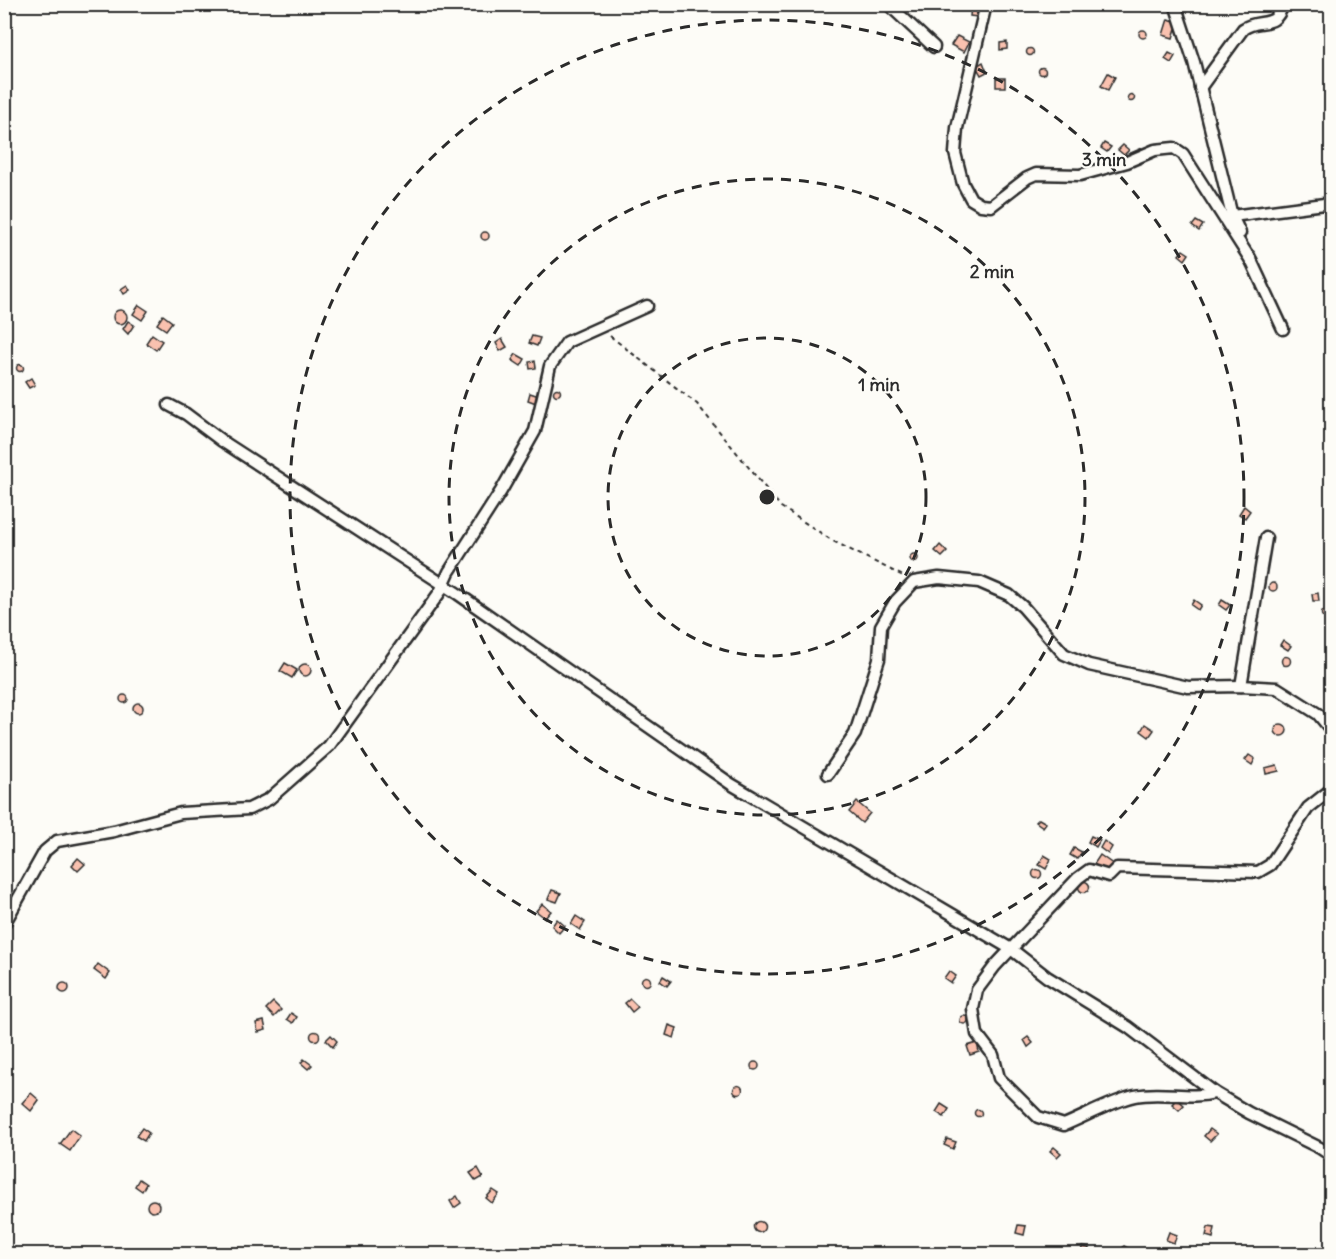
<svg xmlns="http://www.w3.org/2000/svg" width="1336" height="1259" viewBox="0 0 1336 1259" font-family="Delius,sans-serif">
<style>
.building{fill:#f9c1af;stroke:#2b2b2b;stroke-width:1.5}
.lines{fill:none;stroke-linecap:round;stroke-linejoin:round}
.street-casing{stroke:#2b2b2b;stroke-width:15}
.path{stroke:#2b2b2b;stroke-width:2;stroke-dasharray:4.5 4.5;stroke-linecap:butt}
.street{stroke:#fdfcf7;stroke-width:10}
.ring{fill:none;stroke:#2b2b2b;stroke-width:3;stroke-dasharray:10 8}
.centre{fill:#2b2b2b;stroke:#fdfcf7;stroke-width:3}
.ring-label{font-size:18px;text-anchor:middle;font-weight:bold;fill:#2b2b2b;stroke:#fdfcf7;stroke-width:4.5;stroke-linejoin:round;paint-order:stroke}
</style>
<rect width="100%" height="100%" fill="#fdfcf7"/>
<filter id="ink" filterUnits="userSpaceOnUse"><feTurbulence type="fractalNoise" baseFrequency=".0167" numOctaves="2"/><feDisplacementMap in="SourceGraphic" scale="12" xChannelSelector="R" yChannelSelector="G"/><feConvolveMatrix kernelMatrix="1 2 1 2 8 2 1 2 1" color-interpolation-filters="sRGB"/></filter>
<g filter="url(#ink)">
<g class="building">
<polygon points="971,5 978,6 977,17 970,16"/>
<polygon points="1168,19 1178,22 1173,38 1163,35"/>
<circle cx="1143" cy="34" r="4"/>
<polygon points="957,36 969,42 964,52 951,45"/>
<polygon points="1007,42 1007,49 1000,50 1000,43"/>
<circle cx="1030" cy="52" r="3.5"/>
<polygon points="1169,53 1175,56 1171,63 1165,59"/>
<polygon points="983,62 987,72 981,75 976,66"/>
<circle cx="1042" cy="71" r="3.5"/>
<polygon points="1108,73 1115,77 1108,90 1101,86"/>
<rect x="996" y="78" width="9" height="9"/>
<circle cx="1131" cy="98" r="3.5"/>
<polygon points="1104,143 1111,147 1107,152 1101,148"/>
<polygon points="1123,145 1129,150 1124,155 1118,150"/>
<polygon points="1196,221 1203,225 1199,231 1192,226"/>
<circle cx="485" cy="236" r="4"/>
<polygon points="1183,250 1189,254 1185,260 1179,255"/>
<polygon points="127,285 130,290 124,294 121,289"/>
<polygon points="139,305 148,311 142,320 133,314"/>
<circle cx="120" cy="317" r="7"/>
<polygon points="163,315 172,322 166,330 157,324"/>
<polygon points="128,321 134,325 128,334 123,329"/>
<polygon points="152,334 162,341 156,350 146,343"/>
<polygon points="532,336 540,338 537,346 529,343"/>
<polygon points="502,339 507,347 500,351 496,343"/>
<polygon points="516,354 525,359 521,366 512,360"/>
<polygon points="535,361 536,368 530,369 529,362"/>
<circle cx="20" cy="368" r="3.5"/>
<polygon points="31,378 35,385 29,388 25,382"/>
<circle cx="557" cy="392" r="3.5"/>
<polygon points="530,393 539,396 536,403 528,400"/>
<polygon points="1244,506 1250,511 1245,518 1239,514"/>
<polygon points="940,545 947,552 942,557 935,551"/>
<circle cx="914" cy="558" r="4"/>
<circle cx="1273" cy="587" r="4"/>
<polygon points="1318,593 1319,601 1313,601 1312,594"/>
<polygon points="1194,600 1201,605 1198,610 1191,605"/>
<polygon points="1222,600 1230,605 1226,610 1219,605"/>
<circle cx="1325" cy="614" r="3.5"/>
<polygon points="1283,640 1291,646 1288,650 1280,645"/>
<circle cx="1286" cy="661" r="4.5"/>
<polygon points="285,663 297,670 292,678 280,671"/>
<circle cx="305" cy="670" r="6"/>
<circle cx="124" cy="699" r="4"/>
<circle cx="138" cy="708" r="5"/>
<polygon points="1145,724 1154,730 1149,737 1141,731"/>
<circle cx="1281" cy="730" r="6"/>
<polygon points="1249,755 1255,759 1252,765 1245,760"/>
<polygon points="1277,765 1279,771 1266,774 1265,768"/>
<polygon points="857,802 870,813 862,823 849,812"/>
<polygon points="1039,819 1046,823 1043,827 1036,822"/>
<polygon points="1091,836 1100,840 1096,847 1088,842"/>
<polygon points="1104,841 1112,847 1108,854 1100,848"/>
<polygon points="1074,848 1082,852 1077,859 1070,855"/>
<polygon points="1044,855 1051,859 1046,869 1039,865"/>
<polygon points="1100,855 1114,865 1109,874 1094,864"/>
<polygon points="78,858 85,864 78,871 72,865"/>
<circle cx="1037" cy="874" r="4.5"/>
<circle cx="1084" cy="887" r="5.5"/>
<polygon points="552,890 561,893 557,902 548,899"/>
<polygon points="542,904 551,911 545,918 536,911"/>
<polygon points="576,916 585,922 580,930 571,924"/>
<polygon points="557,919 565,926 559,933 552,926"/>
<polygon points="98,964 110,973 106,979 94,970"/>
<polygon points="949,971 956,976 951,983 944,978"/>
<polygon points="663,976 671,981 667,986 660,981"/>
<circle cx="646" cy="981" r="4.5"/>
<circle cx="64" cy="988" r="5"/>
<polygon points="630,999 638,1007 632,1012 625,1003"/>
<polygon points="273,1002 281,1010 274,1017 266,1009"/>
<polygon points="291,1013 297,1017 293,1023 287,1019"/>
<circle cx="964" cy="1020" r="4"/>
<polygon points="264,1021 266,1030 258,1032 256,1023"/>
<polygon points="669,1025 677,1028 674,1038 666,1035"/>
<circle cx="315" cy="1036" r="4.5"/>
<polygon points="331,1035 337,1041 333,1047 326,1040"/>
<polygon points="1028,1037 1033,1043 1028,1047 1024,1040"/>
<polygon points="977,1043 979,1052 970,1055 967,1046"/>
<polygon points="304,1059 312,1065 308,1069 301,1063"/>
<circle cx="755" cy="1066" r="4"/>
<circle cx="738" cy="1090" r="4.5"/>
<polygon points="31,1093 39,1100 31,1111 22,1103"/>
<polygon points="1177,1099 1184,1105 1179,1110 1172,1104"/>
<polygon points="941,1104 949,1109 944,1117 936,1112"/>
<circle cx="978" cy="1113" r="3.5"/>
<polygon points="142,1128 149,1133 144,1141 136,1136"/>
<polygon points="71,1129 80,1136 70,1151 60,1144"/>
<polygon points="1210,1129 1217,1134 1210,1141 1204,1136"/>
<polygon points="947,1139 956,1142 953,1149 944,1145"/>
<polygon points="1054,1147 1061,1153 1057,1157 1050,1151"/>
<polygon points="478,1168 483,1177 476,1181 470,1173"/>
<polygon points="139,1179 146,1184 142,1191 135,1186"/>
<polygon points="493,1190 499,1194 492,1203 486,1198"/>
<polygon points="457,1196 461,1203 454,1208 450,1201"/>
<circle cx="153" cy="1206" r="6"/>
<circle cx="759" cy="1227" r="5.5"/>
<polygon points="1018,1225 1026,1226 1024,1235 1016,1233"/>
<polygon points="1208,1227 1215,1228 1213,1238 1206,1236"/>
<polygon points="1169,1232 1177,1235 1174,1243 1166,1240"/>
<polygon points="1124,1246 1133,1251 1131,1254 1119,1254"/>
<polygon points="1082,1247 1089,1248 1088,1254 1081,1254"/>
</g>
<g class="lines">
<g class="street-casing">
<g id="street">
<polyline points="888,4 934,47"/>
<polyline points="986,4 957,128 955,153 963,184 971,199 981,205 991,206 1027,178 1036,174 1080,175 1127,162 1155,150 1174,148 1183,154 1252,262"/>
<polyline points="1175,4 1194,62 1232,216 1240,233"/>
<path d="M1200,88L1243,29C1260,17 1275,31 1283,4"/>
<polyline points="1232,216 1332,203"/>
<polyline points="1249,256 1283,329"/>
<polyline points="169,405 186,414 222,441 458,594 731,784 1011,949 1047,977 1128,1027 1215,1093 1249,1113 1320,1148 1332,1156"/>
<polyline points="1241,686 1266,538"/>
<polyline points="828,774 855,734 879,659 881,626 895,602 914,582 939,578 979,582 1009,595 1023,607 1064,654 1089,665 1188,687 1241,686 1277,688 1318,714 1332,731"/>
<polyline points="4,924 45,851 57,841 114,831 181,813 249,809 269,799 329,746 440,592 449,572 501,491 535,431 550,366 567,342 647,306"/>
<path d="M1215,1093C1189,1100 1162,1090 1135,1096C1112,1101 1086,1116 1064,1125L1038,1117L999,1078L993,1055L977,1034L973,1009L977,990L995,966L1078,878L1089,870L1109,876L1117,868L1258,872L1270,865L1308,808L1332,789"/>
</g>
</g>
<polyline class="path" points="610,336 697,404 781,507 833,541 903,576"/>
<use href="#street" class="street"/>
</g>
</g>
<g class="ring">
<circle cx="767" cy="497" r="159"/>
<circle cx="767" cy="497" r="318"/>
<circle cx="767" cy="497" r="477"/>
</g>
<circle cx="767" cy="497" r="9" class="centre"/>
<g class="ring-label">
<text x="1104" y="166">3 min</text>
<text x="992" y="278">2 min</text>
<text x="879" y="391">1 min</text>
</g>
<rect width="1336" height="1259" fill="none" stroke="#fdfcf7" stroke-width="24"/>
<rect x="12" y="12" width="1312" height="1235" fill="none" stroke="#2b2b2b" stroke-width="2" filter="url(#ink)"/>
</svg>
